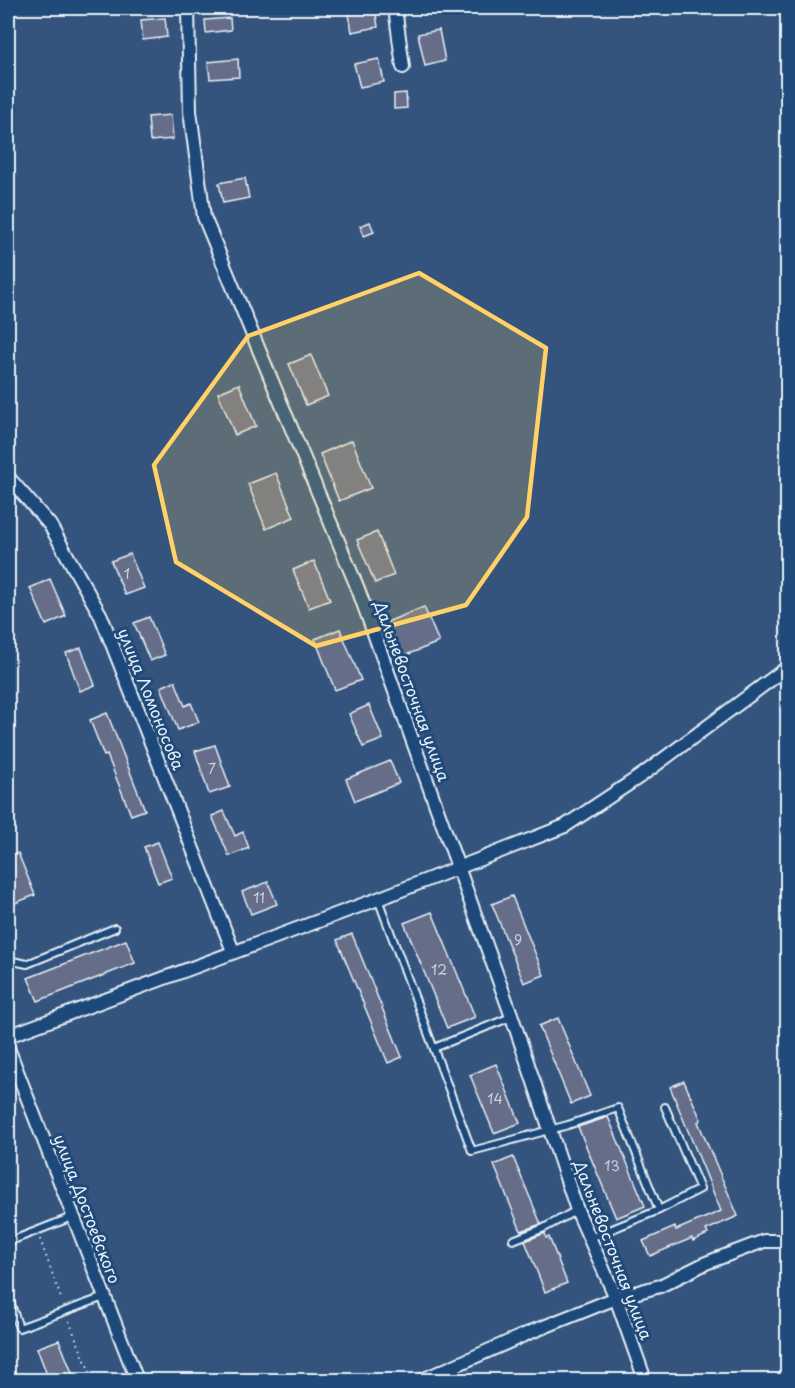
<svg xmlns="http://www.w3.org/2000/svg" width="795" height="1388" viewBox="0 0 795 1388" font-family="'Playpen Sans',sans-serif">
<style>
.building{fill:#656d88;stroke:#e8f1f8;stroke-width:1.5}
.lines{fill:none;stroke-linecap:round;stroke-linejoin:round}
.service-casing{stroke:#e8f1f8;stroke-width:10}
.minor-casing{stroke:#e8f1f8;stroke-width:16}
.path{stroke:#e8f1f8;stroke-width:2;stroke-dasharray:1.5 4.5;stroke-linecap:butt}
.service{stroke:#1f4a7a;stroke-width:6}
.minor{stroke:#1f4a7a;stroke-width:12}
.marked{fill:#ffd166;fill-opacity:0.2;stroke:#ffd166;stroke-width:4.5;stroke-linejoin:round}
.labels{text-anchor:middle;stroke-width:6;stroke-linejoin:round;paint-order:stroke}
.number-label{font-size:14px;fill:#c7d0dc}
.street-label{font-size:16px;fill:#e8f1f8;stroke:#1f4a7a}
</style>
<rect width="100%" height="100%" fill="#34547e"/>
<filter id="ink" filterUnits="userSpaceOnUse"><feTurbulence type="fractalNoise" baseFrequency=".0167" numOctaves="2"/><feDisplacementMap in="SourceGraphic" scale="12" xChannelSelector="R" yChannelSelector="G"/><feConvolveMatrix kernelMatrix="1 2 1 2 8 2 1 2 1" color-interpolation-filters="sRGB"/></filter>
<g filter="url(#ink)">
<g class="building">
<polygon points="348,8 375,8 378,27 352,32"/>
<polygon points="165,18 167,37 143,40 141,20"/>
<polygon points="230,18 231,30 206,33 205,20"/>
<polygon points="439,30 445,61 425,66 418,34"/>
<polygon points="238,59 239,77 210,79 208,62"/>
<polygon points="379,59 384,82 360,87 354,64"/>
<polygon points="406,93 407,108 394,109 394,94"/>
<polygon points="171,115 173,139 150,141 148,117"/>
<polygon points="245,178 249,198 223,203 219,183"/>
<polygon points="370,222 374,232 364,236 360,226"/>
<polygon points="311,355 328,396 306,405 289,364"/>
<polygon points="239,384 256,426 235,435 218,393"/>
<polygon points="352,440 371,488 339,501 320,454"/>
<polygon points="276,473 294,517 266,529 248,484"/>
<polygon points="377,532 394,575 375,583 357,540"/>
<polygon points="130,554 144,588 125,595 111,561"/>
<polygon points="314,561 330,600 309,608 293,570"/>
<polygon points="50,579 66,616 46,625 30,588"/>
<polygon points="424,607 439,642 401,657 387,622"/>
<polygon points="149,617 165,655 150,661 134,623"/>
<polygon points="340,629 361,680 335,690 315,639"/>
<polygon points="81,648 95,685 80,691 66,653"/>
<polygon points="175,681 185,706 191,703 199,722 178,730 161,687"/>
<polygon points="369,705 383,739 363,747 349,714"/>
<polygon points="107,713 145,810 131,815 107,755 104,756 90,720"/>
<polygon points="215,745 230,787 209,794 195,751"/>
<polygon points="390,761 399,783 355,801 346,779"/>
<polygon points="224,811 235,836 243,832 249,848 229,856 212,816"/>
<polygon points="158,842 172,878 158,883 144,847"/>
<polygon points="18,853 35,895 8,906 8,857"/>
<polygon points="268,882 277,904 251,914 242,892"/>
<polygon points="512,896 544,975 524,983 492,904"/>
<polygon points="432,912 475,1017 447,1028 404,923"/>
<polygon points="352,934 402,1057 388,1063 337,940"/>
<polygon points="126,940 135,963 38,1001 28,978"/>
<polygon points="558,1018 590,1096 571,1104 539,1026"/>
<polygon points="496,1064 520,1123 494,1133 470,1075"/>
<polygon points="684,1081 701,1120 698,1122 738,1216 706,1230 708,1234 693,1241 692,1238 650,1256 643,1241 675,1227 676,1230 721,1211 670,1087"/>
<polygon points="608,1117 645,1206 616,1218 578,1127"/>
<polygon points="513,1157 541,1224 521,1231 494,1165"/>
<polygon points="545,1233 546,1238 549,1237 567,1283 545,1292 525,1241"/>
<polygon points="59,1340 75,1380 49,1380 37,1348"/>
</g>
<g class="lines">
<g class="service-casing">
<g id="service">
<polyline points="378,899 472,1151 568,1125 618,1108 659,1210 590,1238"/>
<polyline points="8,960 27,964 115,928"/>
<polyline points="434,1048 511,1017"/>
<polyline points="659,1210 700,1189 665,1107"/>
<polyline points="513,1240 544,1228 577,1210"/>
<polyline points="8,1242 72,1217"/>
<polyline points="8,1295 19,1328 104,1297"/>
</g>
</g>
<g class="minor-casing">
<g id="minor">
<polyline points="188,8 190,111 204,217 358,589 512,1017 577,1210 616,1298 645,1380"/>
<polyline points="395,8 403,67"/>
<polyline points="8,477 50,525 101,616 233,951"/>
<polyline points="8,1036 378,899 565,826 642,775 788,667"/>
<polyline points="8,1048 137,1380"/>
<polyline points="422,1380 531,1332 616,1298 660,1286 706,1263 764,1241 788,1241"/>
</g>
</g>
<g class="path">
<polyline points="40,1239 62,1301"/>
<polyline points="69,1321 93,1380"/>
</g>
<use href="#service" class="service"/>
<use href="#minor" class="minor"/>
</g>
</g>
<path class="marked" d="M419,273L546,348L527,517L466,605L316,646L176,562L154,465L248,336Z"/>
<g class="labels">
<g class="number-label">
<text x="127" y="579">1</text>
<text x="212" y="774">7</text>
<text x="259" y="903">11</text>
<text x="518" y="945">9</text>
<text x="439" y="975">12</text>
<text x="495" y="1104">14</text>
<text x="612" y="1171">13</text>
</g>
<g class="street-label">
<text transform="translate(412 691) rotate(70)" y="6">Дальневосточная улица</text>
<text transform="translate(151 699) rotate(68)" y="6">улица Ломоносова</text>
<text transform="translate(87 1209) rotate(69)" y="6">улица Достоевского</text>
<text transform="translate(613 1250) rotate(69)" y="6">Дальневосточная улица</text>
</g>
</g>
<rect width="795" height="1388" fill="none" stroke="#1f4a7a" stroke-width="30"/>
<rect x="15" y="15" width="765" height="1358" fill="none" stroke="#e8f1f8" stroke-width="2" filter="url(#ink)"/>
</svg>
